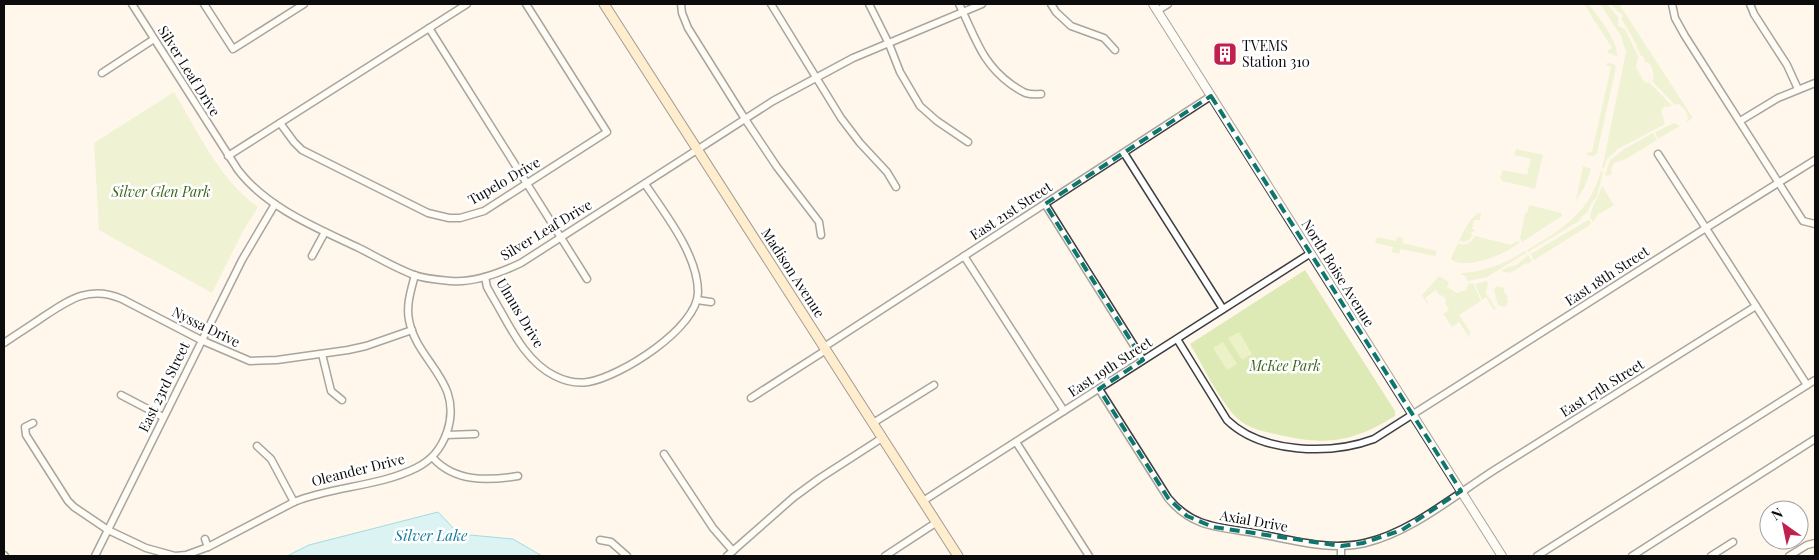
<svg xmlns="http://www.w3.org/2000/svg" width="1819" height="560" viewBox="0 0 1819 560" font-family="'Playfair Display',serif">
<style>
.green{fill:#ddeab5}
.pitch{fill:#ecf1c7}
.water{fill:#afeef8;stroke:#34b7d1}
.lines{fill:none;stroke-linecap:round;stroke-linejoin:round}
.minor-casing{stroke:#3f3f3f;stroke-width:9}
.tertiary-casing{stroke:#3f3f3f;stroke-width:10}
.secondary-casing{stroke:#2e2e2e;stroke-width:11}
.minor{stroke:#fff;stroke-width:6}
.tertiary{stroke:#fff;stroke-width:8}
.secondary{stroke:#ffe1a7;stroke-width:9}
.marked{fill:none;stroke:#0f766e;stroke-width:4;stroke-dasharray:10 6;stroke-linejoin:round}
.labels{text-anchor:middle;stroke-width:5;stroke-linejoin:round;paint-order:stroke}
.poi-label{font-size:14px;fill:#0c0c0c;stroke:#fff;text-anchor:start}
.street-label{font-size:14px;fill:#0c0c0c;stroke:#fff}
.park-label{font-size:14px;font-style:italic;fill:#3c661b;stroke:#fff}
.water-label{font-size:15px;font-style:italic;fill:#127e9b;stroke:#fff}
</style>
<rect width="100%" height="100%" fill="#fff7ec"/>
<g class="green">
<path d="M1584,4H1589C1597,16 1619,41 1617,56L1608,53L1607,51L1612,48Z"/>
<polygon points="1600,4 1607,4 1618,17 1618,26 1625,29 1637,54 1638,58 1636,67 1643,80 1646,83 1649,82 1672,106 1664,107 1661,110 1665,124 1618,149 1607,159 1604,168 1602,169 1626,52 1621,36"/>
<polygon points="1611,4 1619,4 1693,118 1685,123 1688,119 1686,111 1679,104 1675,105 1652,81 1654,78 1652,68 1649,63 1645,62 1643,56 1641,56 1634,40 1621,18 1623,17 1622,14 1617,11"/>
<polygon points="1607,63 1614,64 1616,67 1597,153 1594,156 1587,155 1586,153 1592,152 1611,67 1606,65"/>
<path d="M174,92C198,132 219,179 258,207L242,233L212,293L99,230L94,143Z"/>
<polygon points="1674,123 1680,126 1658,139 1655,132"/>
<polygon points="1653,133 1657,140 1626,159 1614,163 1611,169 1612,174 1608,176 1605,175 1610,160 1626,148"/>
<polygon points="1516,149 1543,155 1535,189 1502,181 1500,177 1503,170 1527,175 1531,159 1514,155"/>
<polygon points="1583,166 1591,169 1585,186 1576,201"/>
<path d="M1601,171L1603,172L1597,196L1591,204L1587,213L1582,216L1579,221L1528,252L1527,250C1562,230 1590,212 1601,171Z"/>
<path d="M1602,186L1614,205L1601,213H1599L1593,222L1590,217C1592,205 1599,197 1602,186Z"/>
<polygon points="1529,205 1561,213 1562,216 1522,242 1520,238 1525,213 1527,213"/>
<path d="M1481,212L1480,220H1474L1472,229H1474V232L1472,231L1471,235H1473L1468,241L1464,242L1459,241C1464,231 1470,216 1481,212Z"/>
<polygon points="1588,220 1591,222 1590,225 1534,260 1531,254"/>
<path d="M1475,236L1511,245L1517,241L1520,242C1507,254 1468,270 1452,260L1451,258L1458,243C1466,247 1471,242 1475,236Z"/>
<polygon points="1377,237 1396,241 1397,237 1403,238 1402,243 1437,251 1435,256 1401,249 1399,254 1392,252 1393,247 1375,243"/>
<path d="M1525,251L1526,253L1487,277L1468,281L1465,276L1460,273C1485,272 1504,264 1525,251Z"/>
<polygon points="1528,255 1532,261 1528,264 1526,263 1510,273 1501,271 1508,267 1517,265"/>
<path d="M1305,270L1395,411V416C1351,443 1325,446 1275,434C1261,431 1248,428 1237,418C1219,400 1203,366 1190,344Z"/>
<polygon points="1439,276 1449,282 1447,287 1457,293 1466,290 1468,284 1473,283 1481,301 1459,315 1471,333 1469,335 1472,341 1459,322 1452,327 1443,314 1449,310 1445,303 1446,300 1443,295 1440,296 1436,290 1425,298 1428,302 1427,304 1422,295"/>
<polygon points="1486,281 1488,282 1486,293 1496,309 1494,310 1486,297 1482,300 1475,284"/>
<polygon points="1497,286 1504,288 1504,292 1508,297 1506,298 1508,301 1507,305 1504,307 1498,305 1494,290"/>
</g>
<g class="pitch">
<polygon points="1239,332 1252,354 1242,360 1228,338"/>
<polygon points="1223,342 1237,364 1227,370 1213,348"/>
</g>
<polygon class="water" points="438,512 459,534 513,539 542,556 287,556 309,545"/>
<g class="lines">
<g class="minor-casing">
<g id="minor">
<path d="M132,4L238,170C267,208 317,228 359,248C377,257 395,268 414,275C425,279 440,280 451,281C475,283 500,273 521,263L773,101L853,58L982,4"/>
<polyline points="204,4 233,49 304,4"/>
<polyline points="681,4 682,13 688,28 745,119 777,167 819,222 821,235"/>
<polyline points="771,4 841,118 860,143 887,172 896,187"/>
<polyline points="869,4 889,44 900,72 920,106 937,121 968,142"/>
<path d="M959,4C975,36 981,63 1012,85C1024,93 1026,95 1041,94"/>
<polyline points="1051,4 1056,12 1071,26 1104,38 1115,50"/>
<polyline points="1672,4 1675,18 1685,36 1803,221 1815,224"/>
<polyline points="1750,4 1754,14 1787,65 1798,89"/>
<polyline points="1157,11 1168,4"/>
<polyline points="429,28 587,279"/>
<polyline points="102,73 154,39"/>
<polyline points="1740,121 1778,98 1815,83"/>
<polyline points="280,123 294,142 302,150 428,213 449,218 460,218 484,211 607,132 526,4"/>
<polyline points="1124,153 1223,309"/>
<polyline points="1658,154 1807,385"/>
<polyline points="228,156 467,4"/>
<polyline points="1045,204 1143,360"/>
<polyline points="312,256 325,232"/>
<polyline points="964,256 1064,411"/>
<path d="M485,277L487,287L492,296C509,324 524,361 555,376C565,381 576,384 588,382C620,377 698,328 698,292C698,255 665,214 645,184"/>
<polyline points="697,300 711,302"/>
<path d="M1177,339L1227,420C1262,454 1331,455 1374,439L1698,233L1815,160"/>
<path d="M4,343C17,334 30,326 43,317C70,299 90,285 122,299L201,340L250,361L277,360L348,350L366,346L412,330"/>
<polyline points="824,347 1211,96"/>
<polyline points="322,354 331,391 342,400"/>
<path d="M1099,389L1168,498C1191,526 1215,527 1249,532C1286,538 1327,552 1365,543C1412,532 1455,495 1496,469C1583,415 1669,360 1756,306"/>
<polyline points="121,395 163,417"/>
<polyline points="751,398 826,350"/>
<path d="M33,423L25,427L26,435L68,501L74,507L108,530L146,548L175,556L186,555L208,547L294,502C333,486 378,487 416,468C432,460 441,449 447,432C464,381 417,363 409,320C406,305 411,290 415,275"/>
<polyline points="873,423 934,385"/>
<polyline points="446,435 475,434"/>
<polyline points="1016,442 1089,556"/>
<polyline points="257,446 271,459 294,502"/>
<polyline points="664,454 713,528 733,551"/>
<path d="M433,458C455,482 487,481 518,476"/>
<polyline points="923,501 1311,253"/>
<polyline points="205,539 208,547"/>
<polyline points="600,540 611,542 627,556"/>
<polyline points="4,555 5,556"/>
<polyline points="95,556 242,260 275,204"/>
<polyline points="727,556 794,497 820,478 882,438"/>
<polyline points="885,556 937,522"/>
<polyline points="1341,556 1341,546"/>
<polyline points="1537,556 1815,380"/>
<polyline points="1632,556 1815,439"/>
<polyline points="1711,556 1733,542"/>
<polyline points="1789,556 1807,545 1815,543"/>
</g>
</g>
<g class="tertiary-casing">
<polyline id="tertiary" points="1153,4 1502,556"/>
</g>
<g class="secondary-casing">
<polyline id="secondary" points="604,4 958,556"/>
</g>
<use href="#minor" class="minor"/>
<use href="#tertiary" class="tertiary"/>
<use href="#secondary" class="secondary"/>
</g>
<path d="M0 0H1819V560H0ZM1211,96L1461,491L1402,530L1363,543L1341,546L1213,527L1187,516L1168,498L1099,389L1143,360L1045,204Z" fill="#fff7ec" fill-opacity=".55" fill-rule="evenodd"/>
<path class="marked" d="M1211,96L1461,491L1402,530L1363,543L1341,546L1213,527L1187,516L1168,498L1099,389L1143,360L1045,204Z"/>
<defs>
<g id="building-square" transform="scale(1.25)"><rect x="-9" y="-9" width="18" height="18" rx="4" fill="#c0204d" stroke="#fff"/><path d="M-4-6H4V6H1V3H-1V6H-4ZM-2.5-4.3h1.7v1.8h-1.7ZM.8-4.3h1.7v1.8H.8ZM-2.5-1h1.7V.8h-1.7ZM.8-1h1.7V.8H.8Z" fill="#fff"/></g>
</defs>
<g fill-rule="evenodd">
<use href="#building-square" x="1225" y="54"/>
</g>
<g class="labels">
<g class="poi-label">
<text x="1242" y="51">TVEMS<tspan x="1242" dy="16">Station 310</tspan></text>
</g>
<g class="street-label">
<text transform="translate(189 71) rotate(58)" y="5">Silver Leaf Drive</text>
<text transform="translate(504 181) rotate(-30)" y="5">Tupelo Drive</text>
<text transform="translate(1011 211) rotate(-33)" y="5">East 21st Street</text>
<text transform="translate(546 230) rotate(-31)" y="5">Silver Leaf Drive</text>
<text transform="translate(793 273) rotate(57)" y="5">Madison Avenue</text>
<text transform="translate(1338 273) rotate(58)" y="5">North Boise Avenue</text>
<text transform="translate(1607 276) rotate(-33)" y="5">East 18th Street</text>
<text transform="translate(520 313) rotate(59)" y="5">Ulmus Drive</text>
<text transform="translate(206 327) rotate(26)" y="5">Nyssa Drive</text>
<text transform="translate(1110 367) rotate(-33)" y="5">East 19th Street</text>
<text transform="translate(164 387) rotate(-64)" y="5">East 23rd Street</text>
<text transform="translate(1602 388) rotate(-32)" y="5">East 17th Street</text>
<text transform="translate(358 470) rotate(-14)" y="5">Oleander Drive</text>
<text transform="translate(1254 521) rotate(10)" y="5">Axial Drive</text>
</g>
<g class="park-label">
<text x="161" y="197">Silver Glen Park</text>
<text x="1285" y="371">McKee Park</text>
</g>
<g class="water-label">
<text x="431" y="541">Silver Lake</text>
</g>
</g>
<rect width="1819" height="560" fill="none" stroke="#0c0c0c" stroke-width="10"/>
<g transform="translate(1784 525) rotate(327)"><circle r="24" fill="#ffffff" stroke="#9e9e9e"/>
<path d="M0-4L9 19L0 12L-9 19Z" fill="#c0204d"/>
<text y="-8" font-size="14" font-weight="bold" text-anchor="middle" fill="#0c0c0c">N</text>
</g>
</svg>
